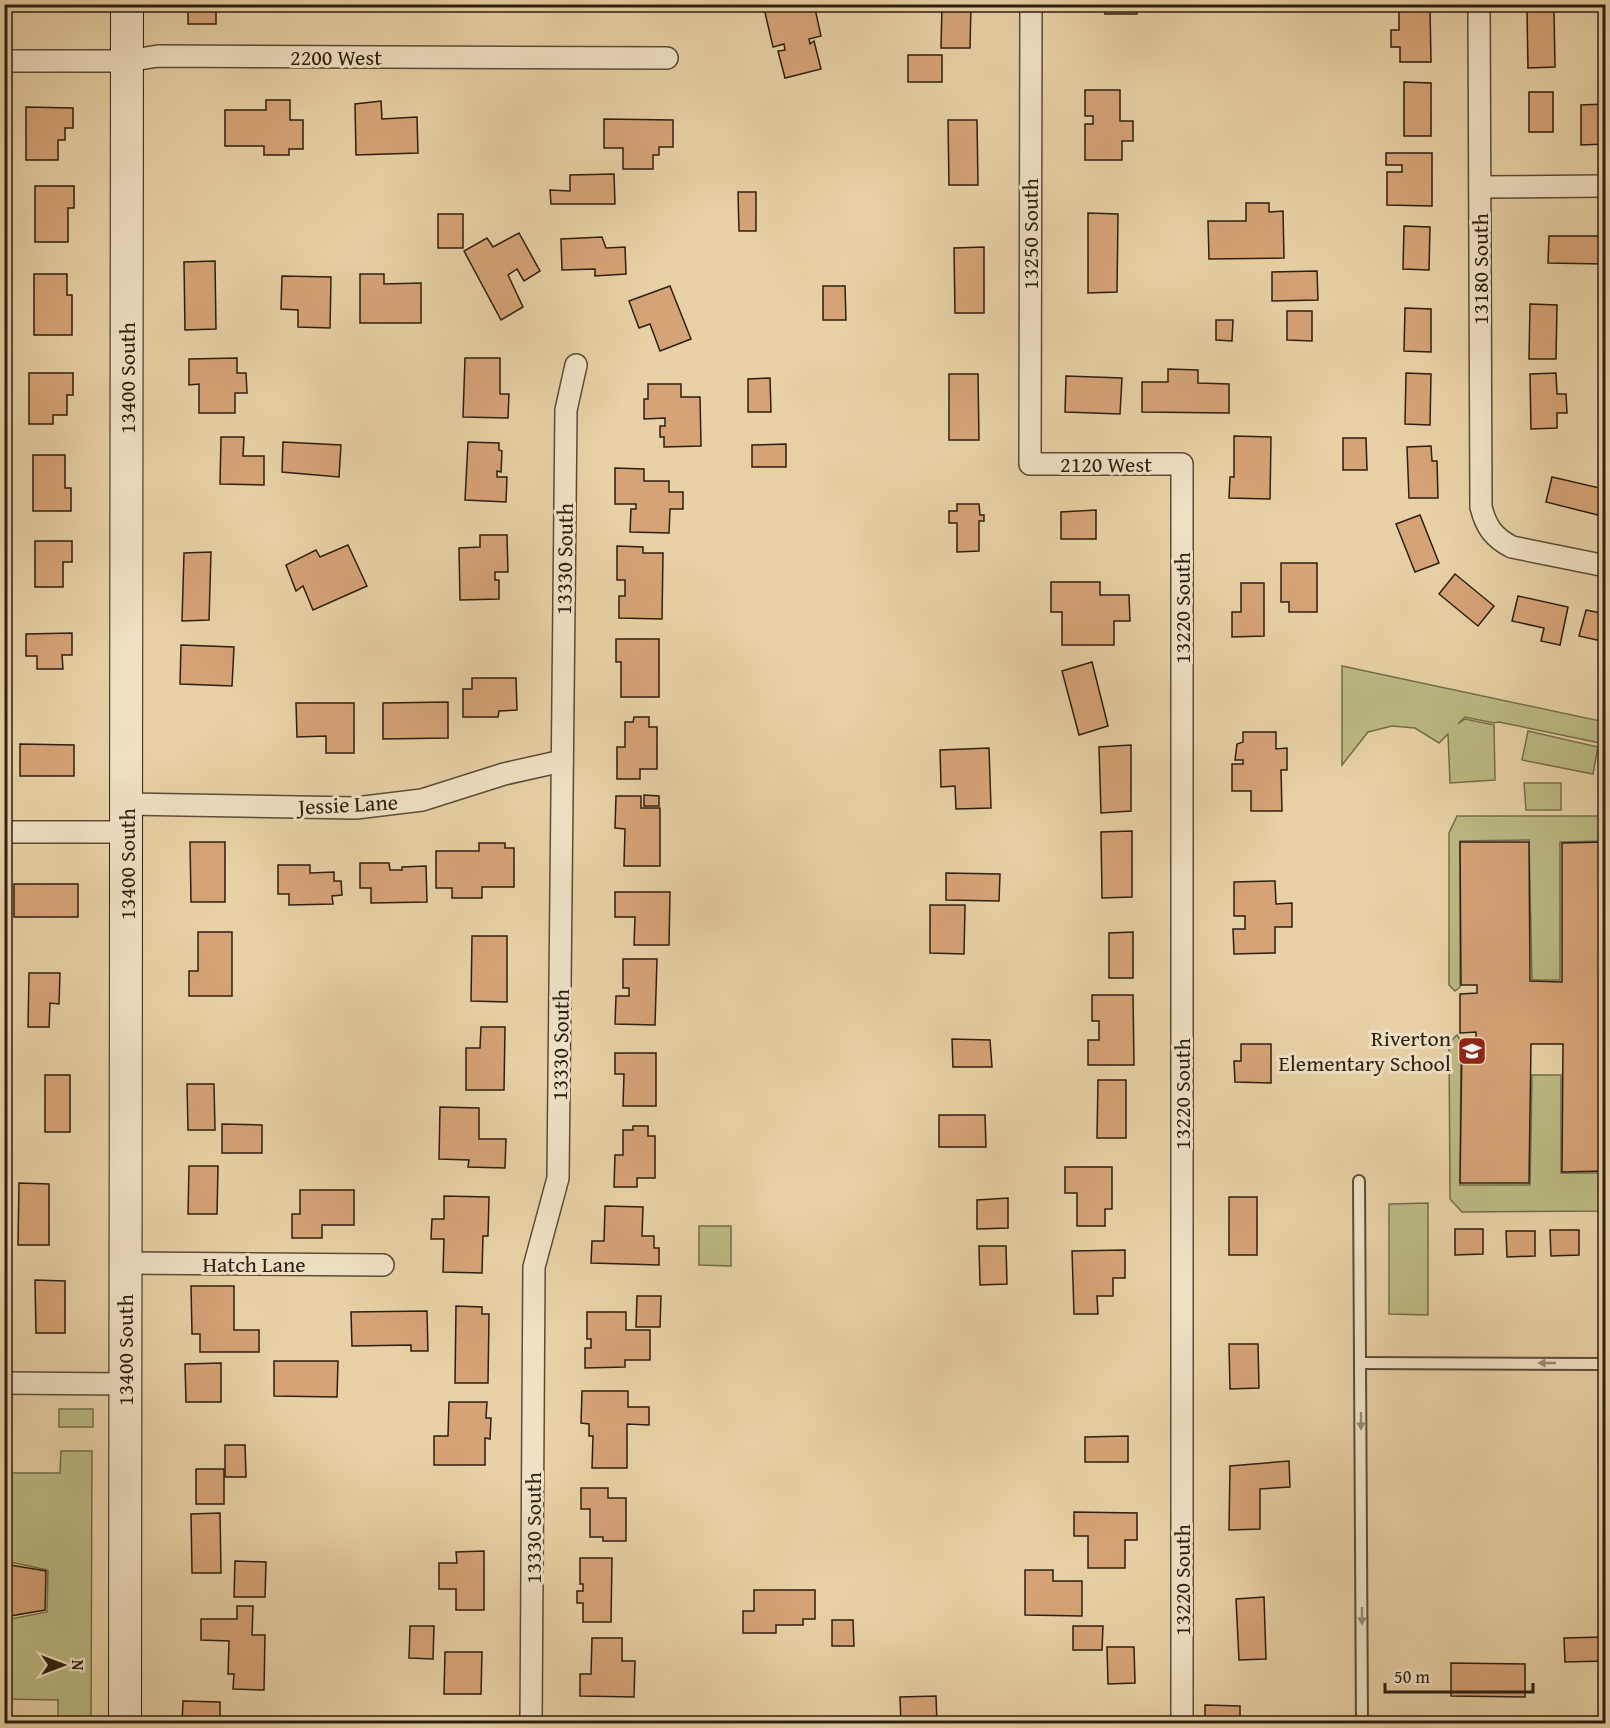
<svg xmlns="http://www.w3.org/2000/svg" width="1610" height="1728" viewBox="0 0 1610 1728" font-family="'Gentium Book Plus',serif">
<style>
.green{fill:#bbba83;stroke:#746c4a;stroke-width:1.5}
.building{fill:#d6a377;stroke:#2c1f11;stroke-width:1.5}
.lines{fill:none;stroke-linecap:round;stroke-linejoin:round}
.lane-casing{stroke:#5b4c36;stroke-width:14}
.street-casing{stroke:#5b4c36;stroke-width:24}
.secondary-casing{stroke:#2c1f11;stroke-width:34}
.lane{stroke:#f0e1c5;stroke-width:10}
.street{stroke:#f0e1c5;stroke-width:21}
.secondary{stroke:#f0e1c5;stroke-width:32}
.oneway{fill:#988a74}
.labels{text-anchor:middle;stroke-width:6;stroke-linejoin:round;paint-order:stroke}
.street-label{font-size:22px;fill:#2c1f11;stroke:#f0e1c5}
.poi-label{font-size:22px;fill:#2c1f11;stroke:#f0e1c5;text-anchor:end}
</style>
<rect width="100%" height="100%" fill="#e8d1a6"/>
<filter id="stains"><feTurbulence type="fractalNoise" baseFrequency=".00333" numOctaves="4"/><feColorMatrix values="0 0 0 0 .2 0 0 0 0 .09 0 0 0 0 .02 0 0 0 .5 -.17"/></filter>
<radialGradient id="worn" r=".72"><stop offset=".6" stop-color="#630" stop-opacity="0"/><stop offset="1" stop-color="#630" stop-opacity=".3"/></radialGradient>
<g class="green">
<polygon points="1342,666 1605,722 1605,744 1499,722 1494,723 1465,717 1458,724 1465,719 1494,725 1495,780 1450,783 1448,734 1439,743 1415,728 1392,726 1368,732 1342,765"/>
<polygon points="1528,731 1598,747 1593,774 1522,760"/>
<polygon points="1524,783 1561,783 1561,810 1526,810"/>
<polygon points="1457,816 1605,816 1605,841 1560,842 1560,980 1532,980 1529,840 1460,841 1460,987 1455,991 1449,985 1449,833"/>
<polygon points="1457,1035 1461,1041 1460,1185 1530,1185 1532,1075 1561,1075 1561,1173 1605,1173 1605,1211 1462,1212 1450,1199 1449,1043"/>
<polygon points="1428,1203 1428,1315 1389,1314 1389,1204"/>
<polygon points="699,1226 731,1226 731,1266 699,1265"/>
<rect x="59" y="1409" width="34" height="18"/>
<polygon points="61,1451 92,1451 91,1723 58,1723 58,1700 5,1699 5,1620 47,1612 48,1570 5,1561 5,1473 60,1473"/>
</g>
<g class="building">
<rect x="188" y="4" width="28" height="20"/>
<polygon points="763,4 814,4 821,36 809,39 810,44 814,41 821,69 785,78 778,51 785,50 784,44 773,47"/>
<polygon points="942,4 971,4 970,48 941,48"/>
<rect x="1105" y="4" width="32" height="10"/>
<polygon points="1430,8 1431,62 1400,62 1400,47 1391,47 1391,30 1399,30 1399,9"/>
<polygon points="1554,10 1555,67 1528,68 1527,11"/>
<rect x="908" y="55" width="34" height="27"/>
<polygon points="1404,82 1431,83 1431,136 1404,136"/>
<polygon points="1085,90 1120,90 1120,121 1133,121 1133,141 1122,141 1122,160 1085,160 1085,124 1093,124 1093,116 1085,116"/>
<rect x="1529" y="92" width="24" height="40"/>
<polygon points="266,100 290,100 290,120 303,120 303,149 289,149 289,155 264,155 264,146 225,146 225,110 266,110"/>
<polygon points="381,101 382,119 417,117 418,153 356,155 355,104"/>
<polygon points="1605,104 1606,144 1581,145 1581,105"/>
<polygon points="26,107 73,108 73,128 65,128 65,140 58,140 58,160 26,160"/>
<polygon points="604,119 673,120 673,147 659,147 659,155 653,155 653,169 623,169 623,148 604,148"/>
<polygon points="948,120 977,120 978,185 949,185"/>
<polygon points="1386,153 1432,153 1432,206 1387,205 1387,172 1402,172 1402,165 1386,165"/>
<polygon points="614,174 615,204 551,204 550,190 570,191 570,175"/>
<polygon points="35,186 74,186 74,208 68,208 68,242 35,242"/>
<polygon points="738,192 756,192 756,231 739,231"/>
<polygon points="1246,203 1269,203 1269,212 1283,211 1284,258 1209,259 1208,221 1246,221"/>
<polygon points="1088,213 1118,214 1117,292 1088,293"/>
<rect x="438" y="214" width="25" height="34"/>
<polygon points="1404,226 1430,227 1429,270 1403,269"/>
<polygon points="519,233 540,271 524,281 517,269 508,275 523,307 501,320 464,251 487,238 493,247"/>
<polygon points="1549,236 1604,236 1604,264 1548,263"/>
<polygon points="602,237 606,248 625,247 626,274 595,276 595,269 562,270 561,239"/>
<polygon points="984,247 984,313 955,313 954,248"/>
<polygon points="215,261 216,329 185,330 184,262"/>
<polygon points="1317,271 1318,300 1272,301 1272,272"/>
<polygon points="34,274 67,274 67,295 72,295 72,335 34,335"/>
<polygon points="360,274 384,274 384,284 421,283 421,323 360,323"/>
<polygon points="282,276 331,277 330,328 298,327 298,310 281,309"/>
<polygon points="670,286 691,339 660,351 650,324 639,328 629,301"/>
<polygon points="823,286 845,286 846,320 823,320"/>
<polygon points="1530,304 1557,305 1556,359 1529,359"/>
<polygon points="1405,308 1431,309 1431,352 1404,351"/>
<polygon points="1287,311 1312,311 1312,341 1287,340"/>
<polygon points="1216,320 1233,320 1232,341 1216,340"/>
<polygon points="237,358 237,373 246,373 247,393 235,393 235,413 199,413 199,384 189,385 189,359"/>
<polygon points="465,358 500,358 500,394 509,394 508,418 463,417"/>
<polygon points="1168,369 1198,370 1198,383 1229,384 1229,413 1142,412 1142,382 1168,382"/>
<polygon points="29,373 73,373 73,395 67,395 67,415 53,415 53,424 29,424"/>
<polygon points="1406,373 1431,374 1430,425 1405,424"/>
<polygon points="1556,373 1557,394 1566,394 1567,413 1557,413 1557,428 1531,429 1530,374"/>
<polygon points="949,374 978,374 979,440 949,440"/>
<polygon points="1066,376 1122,378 1120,414 1065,412"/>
<polygon points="770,378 771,412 748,412 748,379"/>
<polygon points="648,384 681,384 681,397 700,397 701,446 664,447 664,437 660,437 660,426 665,426 665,418 644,419 644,399 648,399"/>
<polygon points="1234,436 1271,437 1270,499 1229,498 1230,477 1234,477"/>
<polygon points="221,437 244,437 243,456 264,456 264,485 220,484"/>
<polygon points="1343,438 1366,438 1367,470 1343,470"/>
<polygon points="283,442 341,445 339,477 282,472"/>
<polygon points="468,442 499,443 499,450 502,451 501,472 497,471 497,477 507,477 506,502 465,500"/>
<polygon points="786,444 786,467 752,467 752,445"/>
<polygon points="1431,446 1432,461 1437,461 1438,498 1409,498 1407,447"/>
<polygon points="33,455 65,455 65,488 71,488 71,511 33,511"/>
<polygon points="615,468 644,469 644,481 669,481 669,492 683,492 683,509 670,509 669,533 630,532 631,509 636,509 636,504 615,504"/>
<polygon points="1552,477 1604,489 1598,515 1546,502"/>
<polygon points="957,504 979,504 980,515 984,515 984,521 979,521 979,551 957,552 957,523 949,523 949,511 957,511"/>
<polygon points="1096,510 1096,539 1061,539 1061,512"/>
<polygon points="1420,515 1439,563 1415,572 1396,524"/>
<polygon points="480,535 507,535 508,572 495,572 495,580 499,580 499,599 460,600 459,548 480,547"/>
<polygon points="35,541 72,541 72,562 63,562 63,587 35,587"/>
<polygon points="348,545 367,586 313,610 303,586 296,591 286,565 316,550 320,557"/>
<polygon points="617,546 643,547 643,553 663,553 662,619 619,618 619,596 625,596 625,580 617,580"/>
<polygon points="211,552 209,620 182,621 184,553"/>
<polygon points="1281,563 1317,563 1317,612 1289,612 1289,602 1281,602"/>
<polygon points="1455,574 1494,606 1478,626 1439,594"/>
<polygon points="1051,582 1100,582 1100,595 1129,595 1130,621 1114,621 1114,645 1062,645 1062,612 1051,612"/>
<polygon points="1241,583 1264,583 1264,636 1232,637 1232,612 1241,612"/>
<polygon points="1518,596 1568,607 1560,645 1541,641 1544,628 1512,621"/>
<polygon points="1586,610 1606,614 1606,642 1579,636"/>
<polygon points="72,633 72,655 62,655 63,669 37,669 37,656 26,656 26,634"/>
<polygon points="616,639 659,639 659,697 621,697 621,662 616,662"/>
<polygon points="181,645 234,647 232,686 180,684"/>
<polygon points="1092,662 1108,726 1079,735 1062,671"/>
<polygon points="472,678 516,678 517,710 499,711 498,717 463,717 463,689 472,689"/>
<polygon points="448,702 448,738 383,739 383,703"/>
<polygon points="296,703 354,703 354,753 326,753 326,736 297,737"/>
<polygon points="634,717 649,717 649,727 657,727 657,769 640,769 640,779 617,779 617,747 625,747 625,722 633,722"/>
<polygon points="1243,732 1276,732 1276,749 1287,748 1287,770 1281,770 1282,811 1251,811 1251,791 1232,791 1232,764 1243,764 1243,760 1235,760 1237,744 1243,742"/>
<polygon points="20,744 74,745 74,776 20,776"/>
<polygon points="1131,745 1131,811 1101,813 1099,747"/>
<polygon points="989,748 991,808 956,809 955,786 941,787 940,750"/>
<polygon points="644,795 659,796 659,806 644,806"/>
<polygon points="616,796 641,796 641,808 660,808 660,866 624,866 625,829 615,828"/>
<polygon points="1132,831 1132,897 1102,898 1101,832"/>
<polygon points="190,842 225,842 225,902 191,902"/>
<polygon points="1460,842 1529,842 1530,981 1562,982 1562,843 1606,842 1606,1171 1562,1172 1563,1044 1531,1044 1529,1183 1460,1183 1462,1042 1476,1042 1476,1032 1460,1033 1460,994 1477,993 1477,985 1461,985"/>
<polygon points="479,843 505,843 505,848 514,848 514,887 482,887 482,898 452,898 452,888 436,888 436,851 479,851"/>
<polygon points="360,863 389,863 390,870 402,870 402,867 426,866 427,902 371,903 371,888 360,888"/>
<polygon points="278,865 310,865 310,873 334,872 334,881 341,881 342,895 332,896 333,904 289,905 289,894 278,894"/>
<polygon points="946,873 1000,874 999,901 946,900"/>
<polygon points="1275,881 1276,904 1292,903 1292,927 1275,927 1275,953 1234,954 1233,929 1245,929 1245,916 1234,916 1234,882"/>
<rect x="14" y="884" width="64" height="33"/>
<polygon points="615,892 670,892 669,945 634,945 635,917 615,917"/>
<polygon points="930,905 965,905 964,954 930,953"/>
<polygon points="198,932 232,932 232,996 189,996 189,971 198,971"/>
<polygon points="1133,932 1133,978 1109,978 1109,933"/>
<polygon points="472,936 507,936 507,1002 471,1001"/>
<polygon points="623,959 657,959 655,1025 615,1024 616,996 629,996 629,988 623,988"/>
<polygon points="29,973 60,973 59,1004 50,1003 49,1027 28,1027"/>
<polygon points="1092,995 1133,995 1134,1065 1088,1065 1088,1040 1099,1040 1099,1021 1092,1021"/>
<polygon points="481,1027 505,1027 504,1090 466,1090 466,1048 480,1048"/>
<polygon points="952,1039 990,1040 992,1067 953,1067"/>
<polygon points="1241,1044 1271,1044 1271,1083 1235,1082 1234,1061 1241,1061"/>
<polygon points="615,1053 656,1053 656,1106 623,1106 624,1074 615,1074"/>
<rect x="45" y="1075" width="25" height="57"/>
<polygon points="1098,1080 1126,1080 1126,1138 1097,1138"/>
<polygon points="187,1084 214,1084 215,1130 188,1130"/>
<polygon points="440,1107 479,1108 479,1139 506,1139 505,1168 468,1167 469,1160 439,1159"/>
<polygon points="939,1115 985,1115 986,1147 939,1147"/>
<polygon points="222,1124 262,1125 262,1153 222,1153"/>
<polygon points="633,1126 648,1126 648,1136 655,1136 655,1178 637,1178 637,1187 614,1187 615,1155 623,1155 623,1130 633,1130"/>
<polygon points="189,1166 218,1166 217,1214 188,1214"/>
<polygon points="1065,1167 1112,1167 1112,1209 1105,1209 1105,1226 1077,1226 1077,1193 1065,1193"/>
<polygon points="19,1183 49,1184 49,1245 18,1245"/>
<polygon points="300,1190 354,1190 354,1225 322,1225 322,1238 292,1238 292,1214 300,1214"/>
<polygon points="444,1196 489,1197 488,1236 483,1236 482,1273 443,1272 444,1239 431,1239 432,1219 444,1219"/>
<rect x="1229" y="1197" width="28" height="58"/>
<polygon points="1008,1198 1008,1228 977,1229 977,1200"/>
<polygon points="605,1206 643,1207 642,1236 654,1236 654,1248 659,1248 659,1265 591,1263 592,1241 604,1241"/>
<polygon points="1455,1229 1483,1229 1483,1254 1455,1255"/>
<polygon points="1550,1230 1579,1230 1579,1255 1551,1256"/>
<polygon points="1506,1231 1535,1231 1535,1256 1507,1257"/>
<polygon points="979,1246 1006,1246 1007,1284 980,1285"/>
<polygon points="1125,1250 1125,1278 1113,1278 1113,1296 1097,1296 1098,1314 1074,1314 1072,1251"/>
<polygon points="35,1280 65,1281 65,1333 36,1333"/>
<polygon points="191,1286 234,1286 234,1330 259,1330 259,1352 200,1352 200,1334 192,1334"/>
<polygon points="637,1296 661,1296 660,1327 636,1327"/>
<polygon points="456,1306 482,1307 482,1314 489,1314 488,1383 455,1383"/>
<polygon points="427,1311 428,1351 411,1351 411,1345 352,1346 351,1312"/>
<polygon points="587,1312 626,1312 626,1330 650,1330 650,1360 625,1360 625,1367 585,1368 585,1348 591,1348 591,1339 587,1339"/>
<polygon points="1229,1344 1258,1344 1259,1388 1230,1389"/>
<polygon points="274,1361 338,1361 337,1397 274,1396"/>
<polygon points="221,1363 221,1402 186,1402 185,1364"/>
<polygon points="582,1391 628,1391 628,1407 649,1407 649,1425 627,1424 627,1468 592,1468 593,1436 589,1436 589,1424 581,1423"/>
<polygon points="449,1402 487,1402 486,1418 491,1418 490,1439 485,1438 485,1465 434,1465 434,1436 448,1436"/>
<polygon points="1128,1436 1128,1462 1085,1462 1085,1437"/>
<polygon points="225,1445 245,1445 246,1477 225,1477"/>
<polygon points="1289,1461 1290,1487 1260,1489 1260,1529 1229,1530 1230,1466"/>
<rect x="196" y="1469" width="28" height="35"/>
<polygon points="581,1488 608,1488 608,1498 626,1498 626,1541 603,1541 603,1537 590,1537 590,1509 581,1509"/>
<polygon points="1074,1512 1137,1513 1137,1540 1125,1540 1125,1568 1088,1568 1088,1536 1074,1536"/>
<polygon points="220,1513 221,1573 192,1573 191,1514"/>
<polygon points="484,1551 484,1610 456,1610 456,1589 439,1589 439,1563 457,1563 456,1552"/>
<polygon points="580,1558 612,1558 611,1622 583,1622 583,1603 577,1603 577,1591 583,1591 583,1584 580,1584"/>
<polygon points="235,1561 266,1562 265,1597 234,1597"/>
<polygon points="4,1564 46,1571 45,1610 4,1617"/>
<polygon points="1025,1570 1053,1570 1053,1581 1082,1581 1082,1616 1025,1615"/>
<polygon points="754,1590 815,1590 815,1619 803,1619 803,1625 776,1625 776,1633 743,1633 743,1611 754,1611"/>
<polygon points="1264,1597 1266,1659 1239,1660 1236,1599"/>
<polygon points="237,1606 253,1606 252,1635 265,1635 264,1690 233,1689 234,1674 228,1674 229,1641 201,1640 201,1619 237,1619"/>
<polygon points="832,1620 853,1620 854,1646 832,1646"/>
<polygon points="410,1626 434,1626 433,1659 409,1658"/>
<polygon points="1073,1626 1103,1626 1102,1650 1073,1650"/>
<polygon points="1606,1637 1606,1661 1565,1662 1564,1638"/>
<polygon points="592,1638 622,1638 622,1661 635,1661 634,1697 580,1696 580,1674 591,1674"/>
<polygon points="1107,1647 1134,1647 1135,1683 1108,1684"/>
<polygon points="445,1652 482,1652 481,1694 444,1694"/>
<polygon points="1451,1663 1525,1664 1525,1697 1451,1696"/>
<polygon points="936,1696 937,1724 901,1724 900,1697"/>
<polygon points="183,1701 220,1702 220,1724 182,1724"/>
<polygon points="1205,1705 1240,1706 1240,1724 1205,1724"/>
</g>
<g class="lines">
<g class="lane-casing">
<g id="lane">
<polyline points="1359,1181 1362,1724"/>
<polyline points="1360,1363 1606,1364"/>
</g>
</g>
<g class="street-casing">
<g id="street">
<polyline points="1031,4 1030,464 1182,464 1182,1724"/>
<path d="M1479,4L1481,507C1486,527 1494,538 1512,547L1606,566"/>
<polyline points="4,61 127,61 158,56 667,58"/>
<polyline points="1480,187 1606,186"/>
<polyline points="127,804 356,808 422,800 504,774 562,761"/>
<polyline points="4,832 127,832"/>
<polyline points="125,1263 383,1265"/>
<polyline points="4,1383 125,1384"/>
<polyline points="531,1724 534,1267 558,1178 566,410 576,365"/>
</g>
</g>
<g class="secondary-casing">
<polyline id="secondary" points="125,1724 127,4"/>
</g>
<use href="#lane" class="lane"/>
<use href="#street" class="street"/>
<use href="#secondary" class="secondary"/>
</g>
<defs><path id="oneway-solid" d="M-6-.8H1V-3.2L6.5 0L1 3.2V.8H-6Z" transform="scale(1.5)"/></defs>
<g class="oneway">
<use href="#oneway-solid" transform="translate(1547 1363) rotate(-180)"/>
<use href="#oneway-solid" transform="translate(1361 1421) rotate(90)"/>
<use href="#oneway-solid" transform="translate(1362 1616) rotate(90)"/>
</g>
<defs>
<g id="school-square" transform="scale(1.5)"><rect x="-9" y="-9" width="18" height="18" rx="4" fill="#8f2418" stroke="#f0e1c5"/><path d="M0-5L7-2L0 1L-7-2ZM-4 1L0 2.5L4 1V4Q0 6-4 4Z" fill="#fff"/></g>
</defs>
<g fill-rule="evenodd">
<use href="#school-square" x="1472" y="1051"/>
</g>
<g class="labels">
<g class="street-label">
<text x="336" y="65">2200 West</text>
<text transform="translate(1030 234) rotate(-90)" y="8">13250 South</text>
<text transform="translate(1480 269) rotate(-90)" y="8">13180 South</text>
<text transform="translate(127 378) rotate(-90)" y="8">13400 South</text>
<text x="1106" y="472">2120 West</text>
<text transform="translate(564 559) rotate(-89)" y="8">13330 South</text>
<text transform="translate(1182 608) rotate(-90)" y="8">13220 South</text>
<text transform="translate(348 804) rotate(-3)" y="8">Jessie Lane</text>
<text transform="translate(127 864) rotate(-90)" y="8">13400 South</text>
<text transform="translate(560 1045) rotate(-89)" y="8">13330 South</text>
<text transform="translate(1182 1094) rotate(-90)" y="8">13220 South</text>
<text x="254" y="1272">Hatch Lane</text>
<text transform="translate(125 1350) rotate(-90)" y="8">13400 South</text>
<text transform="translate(533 1528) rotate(-90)" y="8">13330 South</text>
<text transform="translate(1182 1580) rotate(-90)" y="8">13220 South</text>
</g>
<g class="poi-label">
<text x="1451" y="1046">Riverton<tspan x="1451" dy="25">Elementary School</tspan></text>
</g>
</g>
<rect width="1610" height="1728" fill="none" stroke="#e8d1a6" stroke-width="24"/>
<rect x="6" y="6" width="1598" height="1716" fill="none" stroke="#2c1f11" stroke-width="3"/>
<rect x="12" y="12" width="1586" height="1704" fill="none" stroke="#2c1f11" stroke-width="1.5"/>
<g transform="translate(63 1665) rotate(90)" stroke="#f0e1c5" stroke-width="4.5" paint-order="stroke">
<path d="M0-4.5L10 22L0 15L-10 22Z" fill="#2c1f11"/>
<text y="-9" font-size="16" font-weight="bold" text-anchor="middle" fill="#2c1f11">N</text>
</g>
<path d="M1385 1683v9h148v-9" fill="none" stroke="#2c1f11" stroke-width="3"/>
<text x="1394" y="1683" font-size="18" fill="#2c1f11" stroke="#f0e1c5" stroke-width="4.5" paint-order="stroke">50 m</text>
<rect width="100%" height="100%" filter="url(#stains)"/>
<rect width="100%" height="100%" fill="url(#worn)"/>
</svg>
